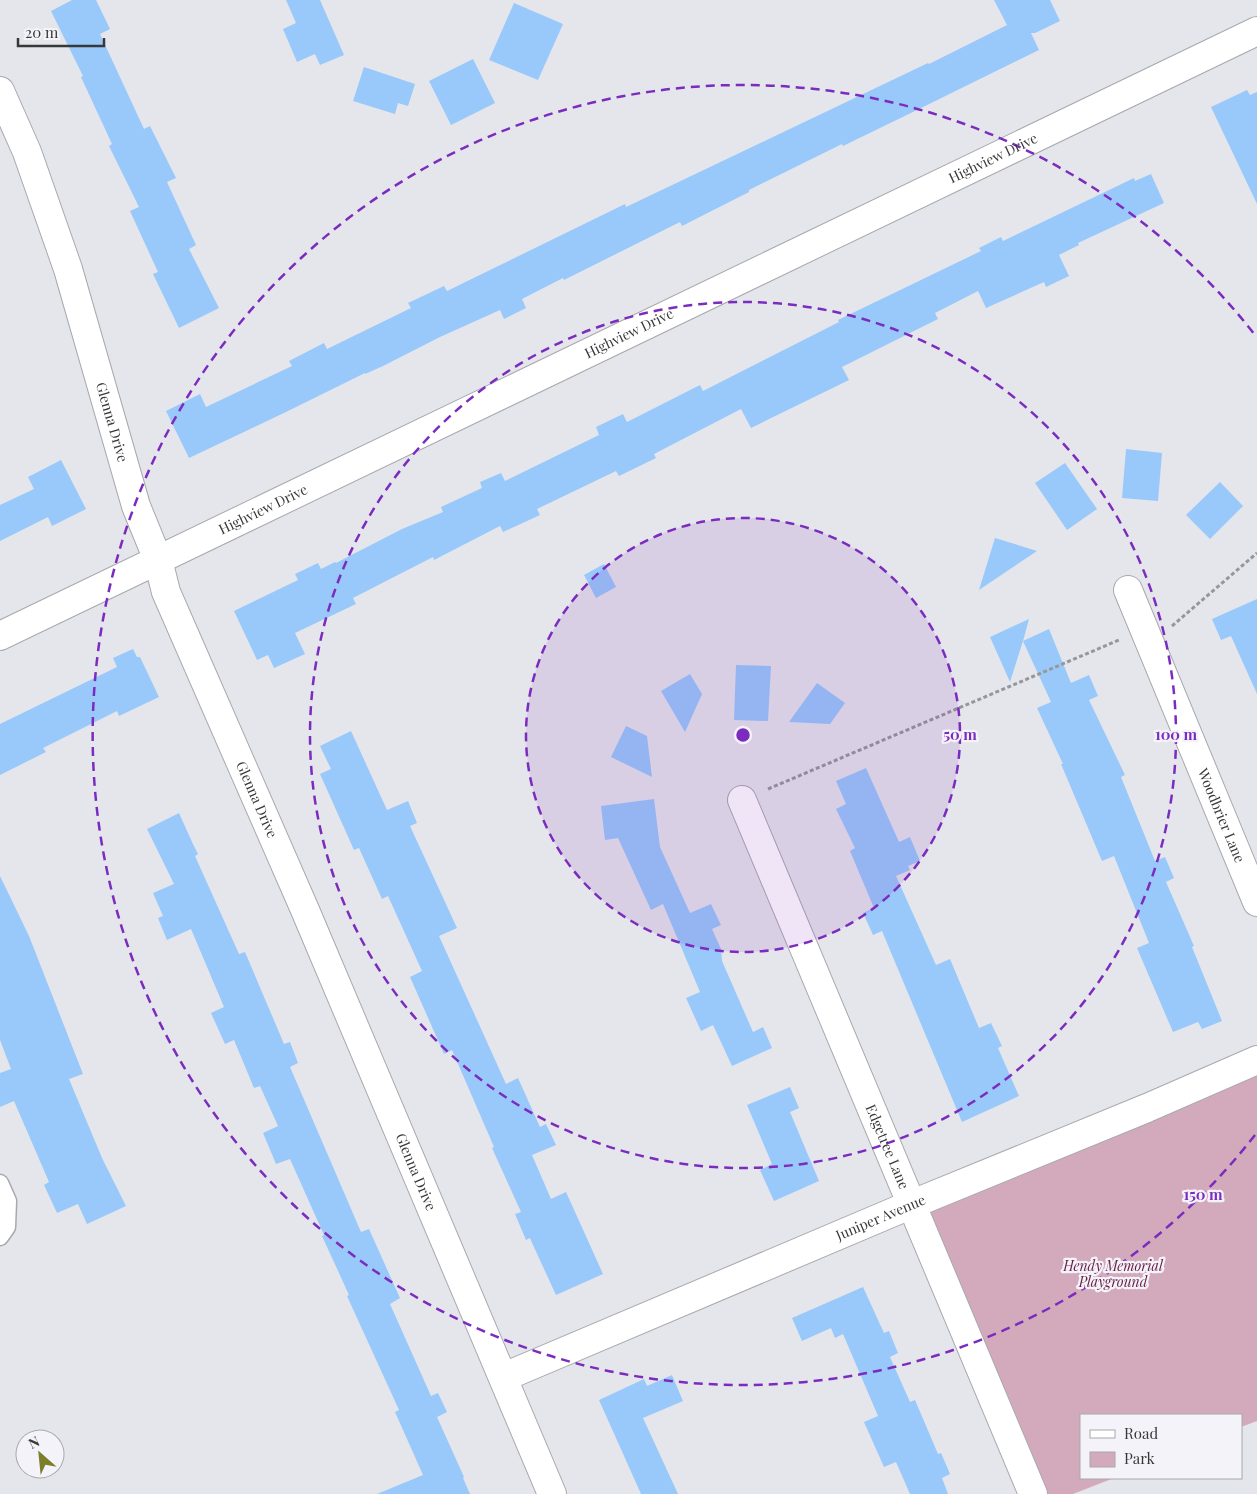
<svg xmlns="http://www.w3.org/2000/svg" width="1257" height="1494" viewBox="0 0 1257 1494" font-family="'Playfair Display',serif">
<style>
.green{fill:#d3aabb}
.building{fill:#98c9fa}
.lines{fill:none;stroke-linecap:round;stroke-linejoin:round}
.service-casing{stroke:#a8a9ae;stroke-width:19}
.minor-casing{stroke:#a8a9ae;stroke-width:30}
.path{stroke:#96979b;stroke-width:3;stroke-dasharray:4 2.5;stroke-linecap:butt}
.service{stroke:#fff;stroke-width:16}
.minor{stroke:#fff;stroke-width:28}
.ring{fill:none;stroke:#7b2cbf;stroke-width:2.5;stroke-dasharray:9 6}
.labels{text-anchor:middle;stroke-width:4.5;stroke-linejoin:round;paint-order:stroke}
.street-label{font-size:14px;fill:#38383a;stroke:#f3f3f9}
.park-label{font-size:14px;font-style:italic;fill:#6a1d45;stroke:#f3f3f9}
.centre{fill:#7b2cbf;stroke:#f3f3f9;stroke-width:2.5}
.ring-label{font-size:15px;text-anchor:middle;font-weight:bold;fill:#7b2cbf;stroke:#f3f3f9;stroke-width:4.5;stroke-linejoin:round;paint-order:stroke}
</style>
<rect width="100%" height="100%" fill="#e5e6eb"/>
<polygon class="green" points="1257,1060 1257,1421 1241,1427 1241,1415 1081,1415 1081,1478 1114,1478 1073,1494 1033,1494 910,1205"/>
<g class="building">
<polygon points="72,0 96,0 110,29 100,34 144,129 150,126 176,178 167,182 196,245 189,249 219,308 179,328 153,274 158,272 130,211 139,207 109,146 112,144 81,77 83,76 51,11"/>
<polygon points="286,0 320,0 344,55 320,65 315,54 297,62 283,29 296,23"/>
<polygon points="994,0 1050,0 1060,21 1035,33 1031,33 1039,50 917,110 843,146 842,144 749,190 749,192 682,226 680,222 564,280 563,278 522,299 526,308 504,319 500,310 440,337 383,366 365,374 365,373 288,411 189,458 166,411 200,394 206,407 292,366 289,361 324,343 327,349 411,308 408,303 444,286 447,291 625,204 626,207 928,63 929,64 1007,25"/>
<polygon points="514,3 563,24 538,80 489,60"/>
<polygon points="473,59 495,103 451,125 429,81"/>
<polygon points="364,67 415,84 408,106 398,103 395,114 353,101"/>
<polygon points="1247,90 1250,95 1257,92 1257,204 1211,107"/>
<polygon points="1151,174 1164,203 1078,243 1079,245 1059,255 1069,276 1046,287 1044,282 986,308 978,291 935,313 938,319 842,367 849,380 751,428 741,409 654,454 656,458 619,476 616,471 537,509 540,515 503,532 500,526 434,560 433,557 353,598 356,604 295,633 305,654 274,668 268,655 257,660 234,611 298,580 295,574 318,563 321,569 335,562 336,563 402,529 443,512 441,507 482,488 480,482 501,473 505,481 599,435 596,427 623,414 627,422 700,385 703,391 839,322 838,320 981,251 979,248 1001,237 1003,241 1134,178 1135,181"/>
<polygon points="1126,449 1162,453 1158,501 1122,498"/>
<polygon points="61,460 86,509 52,526 48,517 0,541 0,505 34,489 28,477"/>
<polygon points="1065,463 1097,509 1067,530 1035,483"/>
<polygon points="1220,482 1243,506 1210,539 1186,515"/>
<polygon points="995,538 1037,551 979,590"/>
<polygon points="604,564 616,587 596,598 584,575"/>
<polygon points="1257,599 1257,694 1231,636 1221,640 1212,619"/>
<polygon points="1029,619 1023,641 1049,629 1071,683 1089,675 1098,696 1089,700 1125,775 1121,777 1155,861 1165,857 1174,878 1166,882 1194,946 1192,947 1222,1021 1202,1029 1198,1022 1173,1032 1137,948 1149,943 1114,856 1102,861 1061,764 1063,764 1037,708 1051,702 1023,641 1010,682 990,637"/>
<polygon points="133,649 137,657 140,657 159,697 119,716 117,711 43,748 46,752 0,775 0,724 117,667 113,658"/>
<polygon points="736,665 771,666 768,721 734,720"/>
<polygon points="690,674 702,694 685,732 661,691"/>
<polygon points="817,683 845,703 830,724 789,722"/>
<polygon points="626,726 647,736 652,777 611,757"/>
<polygon points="351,731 387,810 408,801 417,823 410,826 457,928 439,936 506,1084 518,1078 540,1127 546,1124 556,1145 532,1155 551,1199 566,1192 603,1274 556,1295 533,1245 530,1238 526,1240 515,1214 521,1212 492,1148 494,1147 452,1050 444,1054 410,977 422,971 388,896 382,899 359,848 354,850 320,774 331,769 320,746"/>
<polygon points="866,768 899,842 910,837 920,861 908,866 910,870 896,876 936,965 950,959 979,1028 991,1023 1002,1046 998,1048 1019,1096 962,1122 882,931 873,935 863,913 874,908 850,851 855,848 836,809 846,804 836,781"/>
<polygon points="654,799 660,847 690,913 711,904 721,925 712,929 721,949 722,961 753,1032 763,1027 772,1048 732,1066 713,1025 701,1031 686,998 700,992 663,904 651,910 618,838 605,840 601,806"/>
<polygon points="179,813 193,844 198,854 195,856 239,954 245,952 284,1044 290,1042 298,1063 290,1067 361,1232 369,1229 395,1287 400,1298 390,1304 431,1396 438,1393 447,1412 437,1417 464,1477 463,1478 470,1494 377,1494 423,1475 395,1412 399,1410 347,1296 349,1295 322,1236 324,1235 290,1159 276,1164 263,1133 278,1126 260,1086 254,1088 234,1040 225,1044 211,1013 224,1007 191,929 167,940 158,918 163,916 153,893 174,884 147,829"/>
<polygon points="0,876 29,936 83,1074 69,1079 102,1158 126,1206 87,1224 78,1204 57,1213 44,1185 49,1182 14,1101 0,1107 0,1073 11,1069 0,1040"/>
<polygon points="790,1087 799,1108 790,1112 819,1181 774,1201 760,1170 772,1164 747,1105"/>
<polygon points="863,1287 884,1333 889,1331 898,1353 890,1357 910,1402 915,1400 938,1454 941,1453 950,1474 942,1478 948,1494 910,1494 896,1462 884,1467 864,1422 878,1416 843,1334 835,1338 831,1328 802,1341 792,1318"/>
<polygon points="672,1375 683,1401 643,1418 678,1494 641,1494 599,1400 644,1379 647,1386"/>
</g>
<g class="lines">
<g class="service-casing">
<polyline id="service" points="0,1183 8,1201 7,1227 0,1237"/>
</g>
<g class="minor-casing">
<g id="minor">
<path id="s1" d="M0,91L27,152L68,269L136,506L158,560L166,592L305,910L552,1494"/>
<path id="s2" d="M1128,590L1257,902"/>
<path id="s3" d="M0,636L1257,31"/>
<path id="s4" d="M742,800L1033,1494"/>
<path id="s5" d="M504,1377L910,1205L1147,1108L1257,1060"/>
</g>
</g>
<g class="path">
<polyline points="1172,626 1257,553"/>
<polyline points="768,789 1119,640"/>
</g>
<use href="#service" class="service"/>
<use href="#minor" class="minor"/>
</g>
<circle cx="743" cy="735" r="217" fill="#7b2cbf" fill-opacity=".12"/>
<g class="ring">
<circle cx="743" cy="735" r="217"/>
<circle cx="743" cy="735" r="433"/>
<path d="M1255 1135A650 650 0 1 1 1255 335"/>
</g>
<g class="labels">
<g class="street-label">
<text dy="5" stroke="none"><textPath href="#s3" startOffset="1102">Highview Drive</textPath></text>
<text dy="5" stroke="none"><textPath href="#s3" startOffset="698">Highview Drive</textPath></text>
<text dy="5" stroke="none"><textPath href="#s1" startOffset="350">Glenna Drive</textPath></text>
<text dy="5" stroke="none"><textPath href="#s3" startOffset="292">Highview Drive</textPath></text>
<text dy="5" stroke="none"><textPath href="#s1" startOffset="755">Glenna Drive</textPath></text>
<text dy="5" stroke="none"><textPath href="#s2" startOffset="244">Woodbrier Lane</textPath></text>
<text dy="5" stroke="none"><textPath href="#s4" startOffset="376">Edgetree Lane</textPath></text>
<text dy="5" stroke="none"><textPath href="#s1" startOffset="1160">Glenna Drive</textPath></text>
<text dy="5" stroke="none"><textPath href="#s5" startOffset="409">Juniper Avenue</textPath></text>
</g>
<g class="park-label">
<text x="1113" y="1271">Hendy Memorial<tspan x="1113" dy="16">Playground</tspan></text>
</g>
</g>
<circle cx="743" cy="735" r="8" class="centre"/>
<g class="ring-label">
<text x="960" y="740">50 m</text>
<text x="1176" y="740">100 m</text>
<text x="1203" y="1200">150 m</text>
</g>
<rect x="1080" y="1414" width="162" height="65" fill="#f3f3f9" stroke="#a8a8ad"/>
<rect x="1090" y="1430" width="25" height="8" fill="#ffffff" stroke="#a8a8ad"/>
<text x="1124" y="1439" font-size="15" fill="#38383a">Road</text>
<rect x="1090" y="1452" width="25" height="15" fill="#d3aabb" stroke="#a8a8ad"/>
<text x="1124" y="1464" font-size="15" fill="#38383a">Park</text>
<g transform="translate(40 1454) rotate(333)"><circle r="24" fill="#f3f3f9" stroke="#a8a8ad"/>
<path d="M0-4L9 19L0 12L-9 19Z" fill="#7b7f29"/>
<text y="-8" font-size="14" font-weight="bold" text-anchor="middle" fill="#38383a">N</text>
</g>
<path d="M18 38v8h86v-8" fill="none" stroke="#38383a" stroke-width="2.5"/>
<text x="25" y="38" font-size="15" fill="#38383a" stroke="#f3f3f9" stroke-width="4" paint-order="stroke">20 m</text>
</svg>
